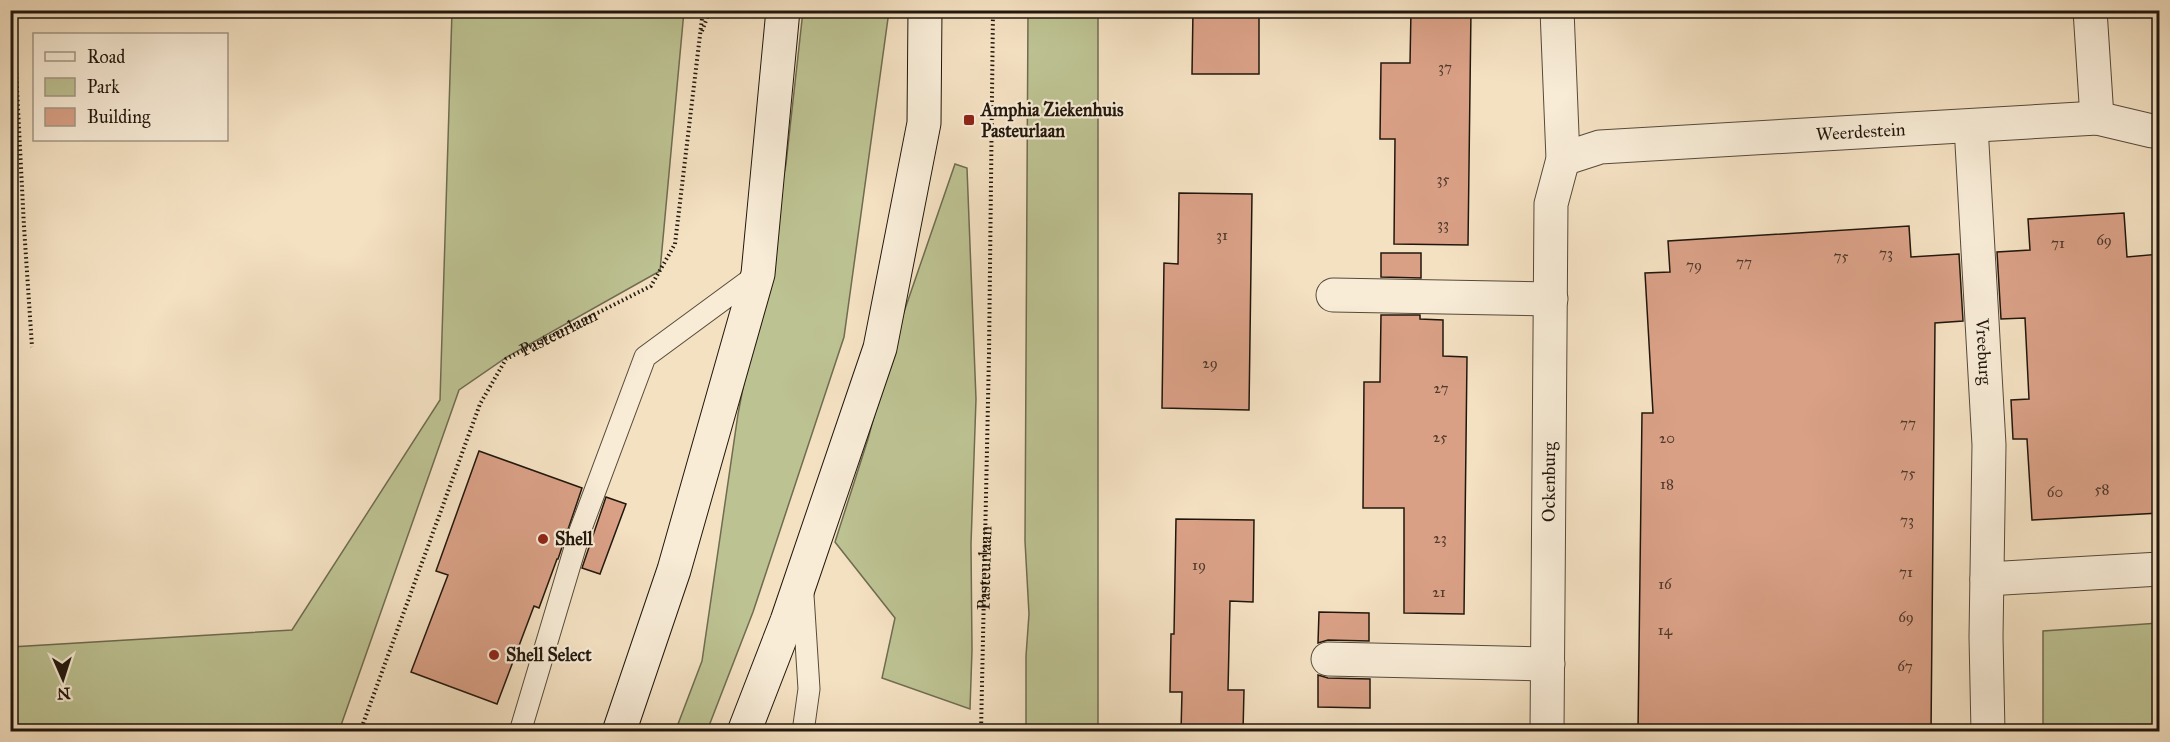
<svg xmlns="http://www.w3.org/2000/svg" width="2170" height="742" viewBox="0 0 2170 742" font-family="'IM FELL Great Primer',serif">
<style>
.green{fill:#bdc292;stroke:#6f6c50;stroke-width:1.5}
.building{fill:#d9a086;stroke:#21170d;stroke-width:1.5}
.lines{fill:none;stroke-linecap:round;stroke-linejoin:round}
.service-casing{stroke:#564a3a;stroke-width:23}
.minor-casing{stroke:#564a3a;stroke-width:35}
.secondary-casing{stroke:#21170d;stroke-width:35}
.path{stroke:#21170d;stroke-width:4;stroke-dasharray:1.5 3;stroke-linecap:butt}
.service{stroke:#f8ecd7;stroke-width:21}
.minor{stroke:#f8ecd7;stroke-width:33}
.secondary{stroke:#f8ecd7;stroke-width:33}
.poi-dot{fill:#8f2418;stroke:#f8ecd7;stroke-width:2}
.labels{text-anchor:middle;stroke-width:4.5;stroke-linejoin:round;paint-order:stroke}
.number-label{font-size:15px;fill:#4f392b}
.poi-label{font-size:18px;font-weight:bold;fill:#21170d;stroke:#f8ecd7;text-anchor:start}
.street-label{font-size:18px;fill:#21170d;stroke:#f8ecd7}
</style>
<rect width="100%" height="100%" fill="#f4e1c2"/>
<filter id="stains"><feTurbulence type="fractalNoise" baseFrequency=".00333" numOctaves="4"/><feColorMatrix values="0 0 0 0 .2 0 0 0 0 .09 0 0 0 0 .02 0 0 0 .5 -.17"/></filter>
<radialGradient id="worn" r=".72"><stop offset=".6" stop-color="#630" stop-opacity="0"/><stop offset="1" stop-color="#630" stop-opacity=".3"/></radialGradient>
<g class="green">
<polygon points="452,11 684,11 660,271 507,357 459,390 339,731 11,731 11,647 292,630 440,400"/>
<polygon points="803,11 889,11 844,337 753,612 707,731 675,732 702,661 738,414 786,164"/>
<polygon points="1028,11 1098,11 1098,731 1026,731 1026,656 1029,614 1025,541"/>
<polygon points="955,164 967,168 976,399 971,544 972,650 970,709 882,678 895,618 835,542 868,439 895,338"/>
<polygon points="2159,623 2159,731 2043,731 2043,631"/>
</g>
<g class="building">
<polygon points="1193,10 1259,10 1259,74 1192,74"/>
<polygon points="1411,10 1471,10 1468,245 1394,244 1395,139 1380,139 1381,63 1410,63"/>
<polygon points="1179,193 1252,194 1249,410 1162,408 1164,263 1178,264"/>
<polygon points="2124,213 2127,257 2160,254 2160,513 2032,520 2027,439 2013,439 2011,400 2029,399 2025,318 2001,319 1997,252 2030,250 2028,219"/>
<polygon points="1909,226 1911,257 1959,254 1963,321 1935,323 1931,732 1795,732 1795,728 1707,728 1707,732 1638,732 1642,413 1653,413 1645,273 1670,272 1668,241"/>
<polygon points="1381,253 1421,253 1421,278 1381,277"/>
<polygon points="1381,315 1420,315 1420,319 1443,320 1443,356 1467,357 1464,614 1404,613 1404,508 1363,508 1364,382 1380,382"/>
<polygon points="479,451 582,488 558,559 557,559 539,608 534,606 497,704 411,672 448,575 436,571"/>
<polygon points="606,497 626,504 600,574 582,568"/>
<polygon points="1176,519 1254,520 1253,602 1230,601 1228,690 1244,690 1243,732 1181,732 1182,692 1170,692 1171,634 1174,634"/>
<polygon points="1319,612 1369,613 1369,641 1328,640 1318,643"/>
<polygon points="1318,675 1328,678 1370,679 1370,708 1318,707"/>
</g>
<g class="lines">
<g class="service-casing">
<g id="service">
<polyline points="803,595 809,689 803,732"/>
<polyline points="520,732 580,531 645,357 758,274"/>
</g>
</g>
<g class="minor-casing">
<g id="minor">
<polyline points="2090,10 2097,118"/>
<path id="s3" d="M1971,126L1989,445L1986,637L1988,732"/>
<path id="s4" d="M1563,159L1600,147L2097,118L2152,131H2160"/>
<polyline points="1333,295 1551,299"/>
<polyline points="1987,579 2160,569"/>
<polyline points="1328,659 1548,664"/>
<path id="s5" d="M1547,732L1551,204L1563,159L1557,10"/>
</g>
</g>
<g class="secondary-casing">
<g id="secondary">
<polyline points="619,732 674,570 758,274 783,10"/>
<polyline points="744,732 787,621 880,348 924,123 925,10"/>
</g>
</g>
<g class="path">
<polyline points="13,10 24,227 32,347"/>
<polyline points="702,31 710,10"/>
<path id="s1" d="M360,732L480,404L506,359L651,286L675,244L703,10"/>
<path id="s2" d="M981,732L989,354L993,10"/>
</g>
<use href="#service" class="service"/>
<use href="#minor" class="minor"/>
<use href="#secondary" class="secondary"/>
</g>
<g class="poi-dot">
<rect x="963" y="114" width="12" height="12" rx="3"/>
<circle cx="543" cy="539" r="6"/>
<circle cx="494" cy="655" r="6"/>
</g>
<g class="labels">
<g class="number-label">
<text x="1445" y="72">37</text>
<text x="1443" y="184">35</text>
<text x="1443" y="229">33</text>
<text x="1222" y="240">31</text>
<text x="2104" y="245">69</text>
<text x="2058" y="248">71</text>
<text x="1886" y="258">73</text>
<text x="1841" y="261">75</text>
<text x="1744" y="267">77</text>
<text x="1694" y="270">79</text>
<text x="1210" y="368">29</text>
<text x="1441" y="393">27</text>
<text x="1908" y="428">77</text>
<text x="1440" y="442">25</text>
<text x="1667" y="443">20</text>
<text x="1908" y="478">75</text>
<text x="1667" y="489">18</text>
<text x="2102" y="494">58</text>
<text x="2055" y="497">60</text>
<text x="1907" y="525">73</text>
<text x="1440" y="543">23</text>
<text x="1199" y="570">19</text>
<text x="1906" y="577">71</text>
<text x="1665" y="589">16</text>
<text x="1439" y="597">21</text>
<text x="1906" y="622">69</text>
<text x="1665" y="635">14</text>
<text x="1905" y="671">67</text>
</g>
<g class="poi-label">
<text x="981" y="116">Amphia Ziekenhuis<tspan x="981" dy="21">Pasteurlaan</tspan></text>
<text x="555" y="545">Shell</text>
<text x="506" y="661">Shell Select</text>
</g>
<g class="street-label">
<text dy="6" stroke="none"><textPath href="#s4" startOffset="300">Weerdestein</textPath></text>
<text dy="6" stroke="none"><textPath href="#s1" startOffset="460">Pasteurlaan</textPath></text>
<text dy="6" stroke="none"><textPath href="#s3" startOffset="226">Vreeburg</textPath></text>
<text dy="6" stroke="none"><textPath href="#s5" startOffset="250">Ockenburg</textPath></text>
<text dy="6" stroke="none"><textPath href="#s2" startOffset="164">Pasteurlaan</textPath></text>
</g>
</g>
<rect width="2170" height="742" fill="none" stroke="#f4e1c2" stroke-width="36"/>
<rect x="12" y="12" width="2146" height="718" fill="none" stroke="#21170d" stroke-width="3"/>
<rect x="18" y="18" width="2134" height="706" fill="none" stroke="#21170d" stroke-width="1.5"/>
<rect x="33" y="33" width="195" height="108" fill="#f8ecd7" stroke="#a29786" stroke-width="1.5"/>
<rect x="45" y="52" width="30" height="9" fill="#f8ecd7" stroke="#a29786" stroke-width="1.5"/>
<text x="87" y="63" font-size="18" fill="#21170d">Road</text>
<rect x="45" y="78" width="30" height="18" fill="#bdc292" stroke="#a29786" stroke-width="1.5"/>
<text x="87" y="93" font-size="18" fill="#21170d">Park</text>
<rect x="45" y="108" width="30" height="18" fill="#d9a086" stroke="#a29786" stroke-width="1.5"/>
<text x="87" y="123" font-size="18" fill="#21170d">Building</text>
<g transform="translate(63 679) rotate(177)" stroke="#f8ecd7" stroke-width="4.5" paint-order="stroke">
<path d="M0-4.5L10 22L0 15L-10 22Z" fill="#21170d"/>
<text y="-9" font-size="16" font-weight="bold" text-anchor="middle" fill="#21170d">N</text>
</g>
<rect width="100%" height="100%" filter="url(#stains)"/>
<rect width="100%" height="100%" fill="url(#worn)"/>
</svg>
